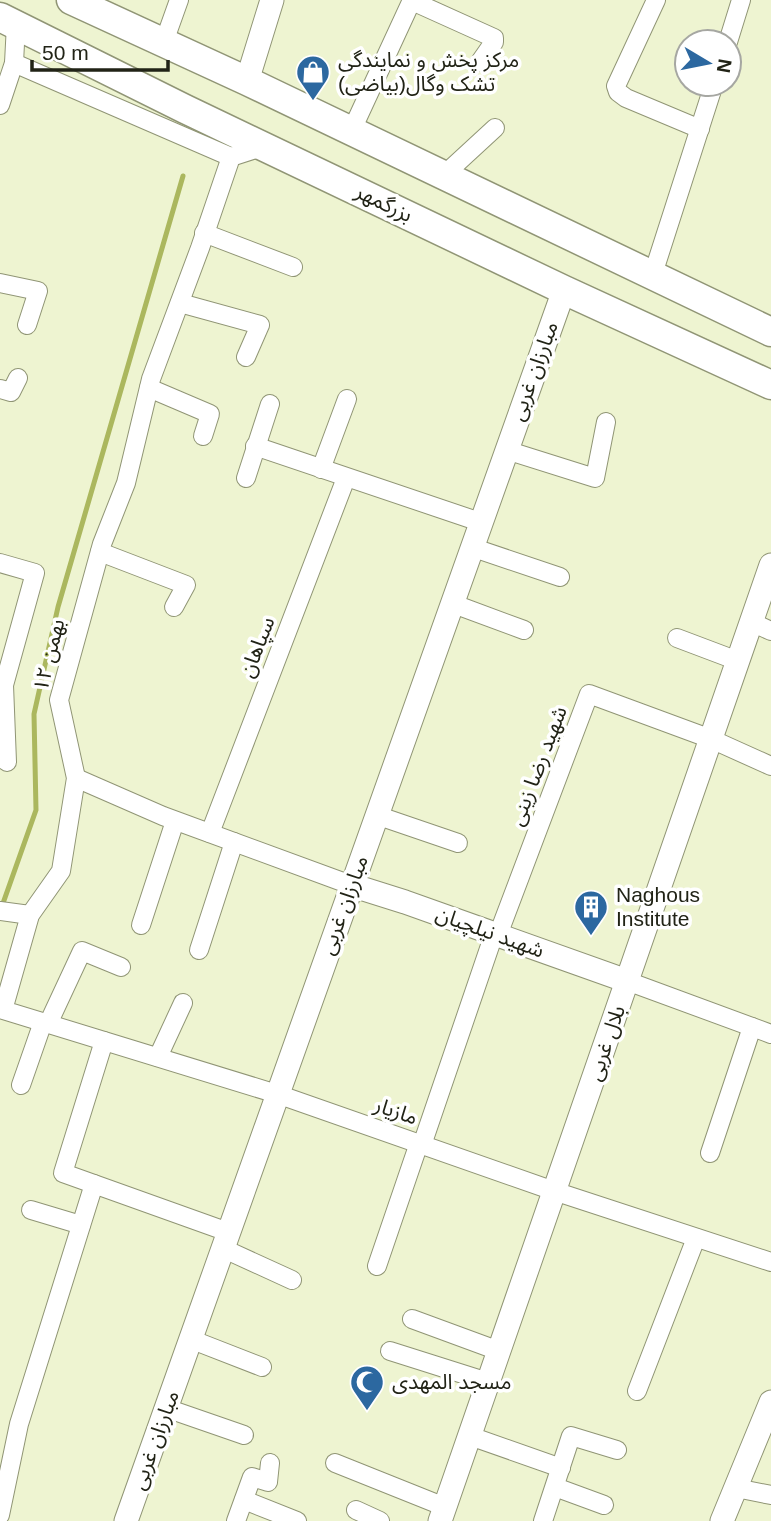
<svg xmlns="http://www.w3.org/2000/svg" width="771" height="1521" viewBox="0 0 771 1521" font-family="Helvetica,'Noto Sans Arabic',sans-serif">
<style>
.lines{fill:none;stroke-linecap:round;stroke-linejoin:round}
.stream{stroke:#abb75e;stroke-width:5}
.minor-casing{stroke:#909575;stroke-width:20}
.tertiary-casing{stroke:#909575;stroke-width:25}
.primary-casing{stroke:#909575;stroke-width:31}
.minor{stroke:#fff;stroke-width:18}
.tertiary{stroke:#fff;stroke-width:23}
.primary{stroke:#fff;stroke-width:28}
.labels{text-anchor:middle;stroke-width:7;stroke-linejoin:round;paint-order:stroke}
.poi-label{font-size:21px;fill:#212316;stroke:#fff;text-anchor:start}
.street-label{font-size:21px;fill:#212316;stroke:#fff}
</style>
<rect width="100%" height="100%" fill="#eef4d1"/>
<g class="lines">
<polyline class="stream" points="1,909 36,810 34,714 58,607 183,176"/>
<g class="minor-casing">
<g id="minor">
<polyline points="656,0 616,86 618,92 626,98 700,129"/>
<polyline points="412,1 494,38 494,42 480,62"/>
<polyline points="164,42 179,0"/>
<polyline points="728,42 741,0"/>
<polyline points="14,63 231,157"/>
<polyline points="0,105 14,63 16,24"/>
<polyline points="351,132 412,0"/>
<polyline points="265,146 231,157 200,248 151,379 126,483 102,544 59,700 76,778 61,871 30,915 3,1010 277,1094 554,1191 771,1262"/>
<polyline points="444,175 495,128"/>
<polyline points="204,233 293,267"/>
<polyline points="653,274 714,84"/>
<polyline points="0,283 38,291 27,325"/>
<polyline points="180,303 260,325 246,357"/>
<polyline points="149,388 210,414 203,436"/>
<polyline points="0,389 11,392 18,378"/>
<polyline points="255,446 480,522"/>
<polyline points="506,450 595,478 606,422"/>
<polyline points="321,469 347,399"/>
<polyline points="246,478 270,404"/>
<polyline points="471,547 560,577"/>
<polyline points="100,552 186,585 174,607"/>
<polyline points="0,563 35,573 4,685 7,762"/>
<polyline points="451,603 524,630"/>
<polyline points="751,622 771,631"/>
<polyline points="677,638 738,661"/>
<polyline points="76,778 163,816 351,885"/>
<polyline points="376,815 458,843"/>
<polyline points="210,833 346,478"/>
<polyline points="0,911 30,915"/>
<polyline points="141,925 175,821"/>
<polyline points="498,935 589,694 711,739 771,766"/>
<polyline points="199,950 234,842"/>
<polyline points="627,981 771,1034"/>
<polyline points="48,1024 82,951 121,967"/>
<polyline points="104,1041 63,1173 228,1232"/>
<polyline points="158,1057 183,1003"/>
<polyline points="21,1085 43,1022"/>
<polyline points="422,1145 494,934"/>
<polyline points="710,1153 752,1027"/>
<polyline points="31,1210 81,1225"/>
<polyline points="222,1248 292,1280"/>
<polyline points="377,1266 419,1143"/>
<polyline points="412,1319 499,1351"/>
<polyline points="190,1339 262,1367"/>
<polyline points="390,1351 488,1382"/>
<polyline points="637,1391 696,1238"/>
<polyline points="166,1408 244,1435"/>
<polyline points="470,1436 561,1468"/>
<polyline points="335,1463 445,1507"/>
<polyline points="555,1487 604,1505"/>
<polyline points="736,1488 771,1495"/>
<polyline points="244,1500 297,1521"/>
<polyline points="356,1510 380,1521"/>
<polyline points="0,1515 19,1424 94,1184"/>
<polyline points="236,1521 252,1477 268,1482 270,1463"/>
<polyline points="543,1521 571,1436 617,1450"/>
</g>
</g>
<g class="tertiary-casing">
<g id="tertiary">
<polyline points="247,81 272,0"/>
<polyline points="351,885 405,902 627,981"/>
<polyline points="126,1521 564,290"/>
<polyline points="440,1521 771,565"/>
<polyline points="722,1521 771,1402"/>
</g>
</g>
<g class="primary-casing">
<g id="primary">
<polyline points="71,0 247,81 771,332"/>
<polyline points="0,17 185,109 564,290 771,385"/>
</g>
</g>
<use href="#minor" class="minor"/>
<use href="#tertiary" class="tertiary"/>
<use href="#primary" class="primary"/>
</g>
<defs>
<g id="shop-pin" transform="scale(1.75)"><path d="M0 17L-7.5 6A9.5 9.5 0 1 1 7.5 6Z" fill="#2c68a0" stroke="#fff"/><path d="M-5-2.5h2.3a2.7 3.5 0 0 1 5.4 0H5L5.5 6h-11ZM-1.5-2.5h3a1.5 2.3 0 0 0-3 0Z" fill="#fff"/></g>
<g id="building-pin" transform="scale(1.75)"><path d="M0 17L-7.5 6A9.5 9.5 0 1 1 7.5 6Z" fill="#2c68a0" stroke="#fff"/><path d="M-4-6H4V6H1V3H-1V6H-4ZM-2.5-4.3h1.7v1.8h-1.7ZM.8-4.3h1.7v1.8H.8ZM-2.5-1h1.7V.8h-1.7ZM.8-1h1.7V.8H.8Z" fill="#fff"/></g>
<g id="mosque-pin" transform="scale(1.75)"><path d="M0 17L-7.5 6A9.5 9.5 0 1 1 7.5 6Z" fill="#2c68a0" stroke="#fff"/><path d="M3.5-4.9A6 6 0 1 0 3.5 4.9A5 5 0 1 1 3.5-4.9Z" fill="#fff"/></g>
</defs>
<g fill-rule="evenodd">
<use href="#shop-pin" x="313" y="72"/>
<use href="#building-pin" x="591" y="907"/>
<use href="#mosque-pin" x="367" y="1382"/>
</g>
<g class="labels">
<g class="poi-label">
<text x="338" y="67">مرکز پخش و نمایندگی<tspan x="338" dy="24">تشک وگال(بیاضی)</tspan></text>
<text x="616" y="902">Naghous<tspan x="616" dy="24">Institute</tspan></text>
<text x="392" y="1389">مسجد المهدی</text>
</g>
<g class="street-label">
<text transform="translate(384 203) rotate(26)" y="7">بزرگمهر</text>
<text transform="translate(534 371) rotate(-70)" y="7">مبارزان غربی</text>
<text transform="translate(257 647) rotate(-69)" y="7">سپاهان</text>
<text transform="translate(49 655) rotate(-76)" y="7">۱۲ بهمن</text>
<text transform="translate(538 766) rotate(-69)" y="7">شهید رضا زینی</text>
<text transform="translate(344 905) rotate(-70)" y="7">مبارزان غربی</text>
<text transform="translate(490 932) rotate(20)" y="7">شهید نیلچیان</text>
<text transform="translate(606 1043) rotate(-71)" y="7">بلال غربی</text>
<text transform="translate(396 1111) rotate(19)" y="7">مازیار</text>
<text transform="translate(155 1440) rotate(-70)" y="7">مبارزان غربی</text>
</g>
</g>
<g transform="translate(708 63) rotate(100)"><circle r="33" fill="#ffffff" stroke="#a6a7a2" stroke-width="2"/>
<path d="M0-5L12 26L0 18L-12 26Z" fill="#2c68a0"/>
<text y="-10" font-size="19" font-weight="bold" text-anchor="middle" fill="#212316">N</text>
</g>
<path d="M32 60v10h136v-10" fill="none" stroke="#212316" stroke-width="3.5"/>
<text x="42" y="60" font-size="21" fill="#212316" stroke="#ffffff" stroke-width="5" paint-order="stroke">50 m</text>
</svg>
